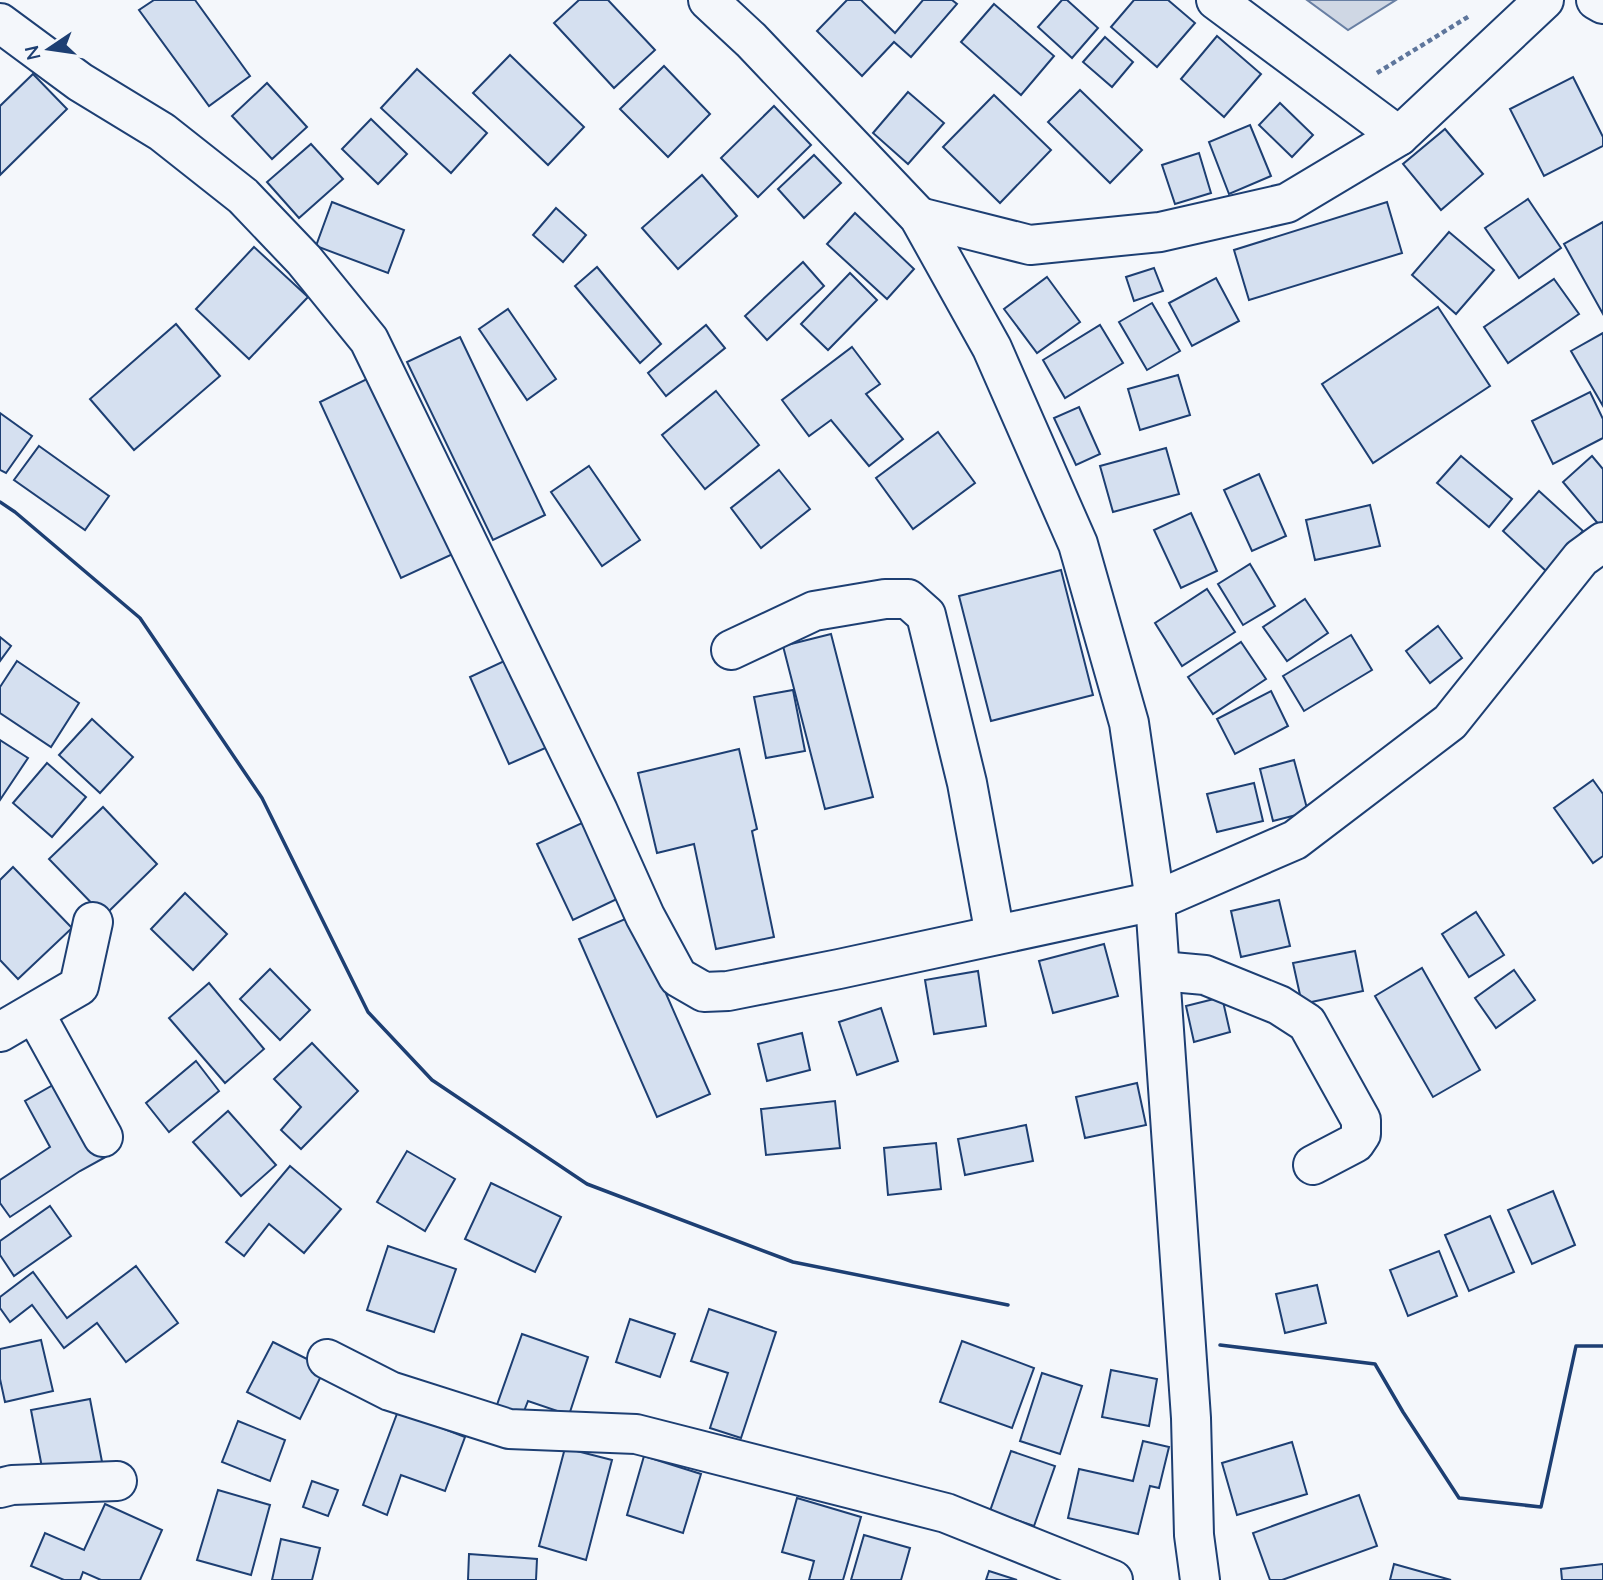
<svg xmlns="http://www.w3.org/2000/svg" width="1603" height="1580" viewBox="0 0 1603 1580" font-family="'Nunito Sans',sans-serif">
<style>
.water{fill:#cfd7e4;stroke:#687fa3;stroke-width:2}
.building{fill:#d5e0f0;stroke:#1d3f73;stroke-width:2}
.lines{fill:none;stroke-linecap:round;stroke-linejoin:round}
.minor-casing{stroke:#1d3f73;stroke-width:42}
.path{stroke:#5e769c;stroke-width:4.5;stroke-dasharray:5 3.5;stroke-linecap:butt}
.minor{stroke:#f4f7fb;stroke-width:38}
.wall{stroke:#1d3f73;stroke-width:3.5}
</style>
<rect width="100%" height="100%" fill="#f4f7fb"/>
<polygon class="water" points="1307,0 1396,0 1348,30"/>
<g class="building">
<polygon points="154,0 195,0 250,76 209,106 139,10"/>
<polygon points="579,0 608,0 655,50 614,88 554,23"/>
<polygon points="847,0 861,0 895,33 923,0 952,0 957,4 911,57 894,42 862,76 817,31"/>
<polygon points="1062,0 1067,0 1098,28 1072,58 1038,27"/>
<polygon points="1134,0 1168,0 1195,23 1157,67 1111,27"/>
<polygon points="994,4 1054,56 1021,95 961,42"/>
<polygon points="1217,36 1261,74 1224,117 1181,79"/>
<polygon points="1105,37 1133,62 1112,87 1083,62"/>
<polygon points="510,55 584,127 548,165 473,93"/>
<polygon points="664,66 710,114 668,157 620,109"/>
<polygon points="417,69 487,133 451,173 381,108"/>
<polygon points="33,74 67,109 0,175 0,106"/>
<polygon points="1573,77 1603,137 1603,146 1544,176 1510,109"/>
<polygon points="267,83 307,127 272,159 232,116"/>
<polygon points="1080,90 1142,150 1110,183 1048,122"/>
<polygon points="908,92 944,123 908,164 873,133"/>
<polygon points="994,95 1051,150 1000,203 943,147"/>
<polygon points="1280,103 1313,135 1292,157 1259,125"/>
<polygon points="774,106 811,145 758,197 721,158"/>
<polygon points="371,119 407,154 378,184 342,149"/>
<polygon points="1250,125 1271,176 1229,194 1209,142"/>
<polygon points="1445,129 1483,174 1441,210 1403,164"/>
<polygon points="311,144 343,179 299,218 267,182"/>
<polygon points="1199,153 1211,193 1175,204 1162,165"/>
<polygon points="814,155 841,183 804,218 778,189"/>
<polygon points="702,175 737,216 678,269 642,228"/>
<polygon points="1528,199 1561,248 1519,278 1485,228"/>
<polygon points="332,202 404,230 388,273 316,246"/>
<polygon points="1387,202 1402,253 1249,300 1234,250"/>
<polygon points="556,208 586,235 563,262 533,235"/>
<polygon points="855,213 914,269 887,299 827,244"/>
<polygon points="1603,222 1603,314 1564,244"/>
<polygon points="1449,232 1494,270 1456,314 1412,275"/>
<polygon points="254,247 308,297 249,359 196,309"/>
<polygon points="803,262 824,286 767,340 745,316"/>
<polygon points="597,267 661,344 640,363 575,286"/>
<polygon points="1154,268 1163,291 1134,301 1126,277"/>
<polygon points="850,273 877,300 828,350 801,324"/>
<polygon points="1047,277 1080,322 1037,353 1004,309"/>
<polygon points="1216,278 1239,321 1192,346 1169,303"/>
<polygon points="1554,279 1579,314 1508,363 1484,327"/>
<polygon points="1152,303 1180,351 1147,370 1119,322"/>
<polygon points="1438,307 1490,386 1373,463 1322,384"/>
<polygon points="508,309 556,379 527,400 479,329"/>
<polygon points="176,324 220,376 134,450 90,399"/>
<polygon points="706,325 725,348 666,396 648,373"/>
<polygon points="1100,325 1123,363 1065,398 1043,360"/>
<polygon points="1603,333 1603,406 1571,351"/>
<polygon points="460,337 545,515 493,540 407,362"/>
<polygon points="852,347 880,384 866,394 903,439 869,466 831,420 809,436 782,400"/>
<polygon points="1178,375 1190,415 1140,430 1128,389"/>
<polygon points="373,376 455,553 401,578 320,402"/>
<polygon points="716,391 759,445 705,489 662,435"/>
<polygon points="1590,392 1603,419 1603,438 1553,464 1532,421"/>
<polygon points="1079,407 1100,454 1076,465 1054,418"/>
<polygon points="0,413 32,436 6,473 0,470"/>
<polygon points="938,432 975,483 913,529 876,478"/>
<polygon points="39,446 109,496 85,530 14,480"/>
<polygon points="1166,448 1179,494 1113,512 1100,466"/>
<polygon points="1461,456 1512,499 1489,527 1437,483"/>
<polygon points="1592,456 1603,469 1603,523 1600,526 1563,482"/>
<polygon points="589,466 640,540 602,566 551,492"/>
<polygon points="779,470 810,509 761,548 731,508"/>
<polygon points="1259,474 1286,536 1252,551 1224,490"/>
<polygon points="1539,491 1583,531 1546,571 1503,531"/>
<polygon points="1370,505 1380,546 1315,560 1306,520"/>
<polygon points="1191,513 1217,571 1181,588 1154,530"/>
<polygon points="1250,564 1275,606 1243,625 1218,584"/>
<polygon points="1061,570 1093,695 991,721 959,596"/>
<polygon points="1207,589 1235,632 1182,666 1155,623"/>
<polygon points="1305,599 1328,633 1287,661 1263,627"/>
<polygon points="1438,626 1462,658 1430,683 1406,651"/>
<polygon points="831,634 873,797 825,809 783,646"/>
<polygon points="1351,635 1372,670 1304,711 1283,676"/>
<polygon points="0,637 11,646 0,661"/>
<polygon points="1241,642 1266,679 1213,714 1188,677"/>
<polygon points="511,658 550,746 509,764 470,677"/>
<polygon points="17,661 79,703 51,747 0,713 0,687"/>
<polygon points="793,690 805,751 766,758 754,697"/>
<polygon points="1271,691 1288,726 1235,754 1217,719"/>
<polygon points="92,719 133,757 100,793 59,755"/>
<polygon points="0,740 28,758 0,800"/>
<polygon points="739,749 757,829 752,831 774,937 716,949 694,844 657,853 638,773"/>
<polygon points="1294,760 1308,812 1273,821 1260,769"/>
<polygon points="47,763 86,797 52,837 13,803"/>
<polygon points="1593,780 1603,794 1603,856 1593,863 1554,808"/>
<polygon points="1254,783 1263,821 1217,832 1207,794"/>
<polygon points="103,807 157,864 104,916 49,859"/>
<polygon points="584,822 619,898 573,920 537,844"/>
<polygon points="13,867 72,928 18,979 0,960 0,880"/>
<polygon points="185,893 227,934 193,970 151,929"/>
<polygon points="1279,900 1290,946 1241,957 1231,911"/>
<polygon points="1476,912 1504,955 1469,977 1442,934"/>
<polygon points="632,916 710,1094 657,1117 579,939"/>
<polygon points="1104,944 1118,996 1053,1013 1039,961"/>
<polygon points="1355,951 1363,991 1302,1004 1293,963"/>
<polygon points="1422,968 1480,1070 1433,1097 1375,996"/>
<polygon points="270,969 310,1010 280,1040 240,999"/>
<polygon points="1514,970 1535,1000 1496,1028 1475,998"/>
<polygon points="978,971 986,1026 934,1034 925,980"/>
<polygon points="209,983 264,1049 225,1083 169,1018"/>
<polygon points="1222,997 1230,1032 1194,1042 1186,1006"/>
<polygon points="881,1008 898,1061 857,1075 839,1022"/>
<polygon points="802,1033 810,1070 767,1081 758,1044"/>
<polygon points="312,1043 358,1091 301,1149 281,1130 301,1107 274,1079"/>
<polygon points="196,1061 219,1091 169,1132 146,1103"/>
<polygon points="67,1077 111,1154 80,1171 10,1217 0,1203 0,1180 50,1147 25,1101"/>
<polygon points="1137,1083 1146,1125 1085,1138 1076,1097"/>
<polygon points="835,1101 840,1148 766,1155 761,1109"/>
<polygon points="228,1111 276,1165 241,1196 193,1142"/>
<polygon points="1026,1125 1033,1161 965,1175 958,1139"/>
<polygon points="936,1143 941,1189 888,1195 884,1148"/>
<polygon points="407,1151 455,1179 425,1231 377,1202"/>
<polygon points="290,1166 341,1209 304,1253 269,1224 244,1256 226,1242"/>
<polygon points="491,1183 561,1217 535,1272 465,1239"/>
<polygon points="1553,1191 1575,1245 1532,1264 1508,1210"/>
<polygon points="50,1206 71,1236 14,1276 0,1255 0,1241"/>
<polygon points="1490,1216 1514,1272 1469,1291 1445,1235"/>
<polygon points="388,1246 456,1269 434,1332 367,1310"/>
<polygon points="1439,1251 1457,1296 1408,1316 1390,1270"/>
<polygon points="136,1266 178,1323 126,1362 97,1323 64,1348 32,1305 10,1322 0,1308 0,1297 33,1272 67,1318"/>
<polygon points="1317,1285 1326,1323 1285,1333 1276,1294"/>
<polygon points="709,1309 776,1332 741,1438 710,1428 728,1373 691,1361"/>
<polygon points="630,1319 675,1334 660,1377 616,1362"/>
<polygon points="522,1334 588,1357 569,1415 528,1401 517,1429 492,1419"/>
<polygon points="41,1340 53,1391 5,1402 0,1379 0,1349"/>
<polygon points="962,1341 1034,1368 1012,1428 940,1402"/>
<polygon points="273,1342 325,1368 300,1419 247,1392"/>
<polygon points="1111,1370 1157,1379 1149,1426 1102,1417"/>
<polygon points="1042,1373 1082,1386 1060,1454 1020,1441"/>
<polygon points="90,1399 103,1467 44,1478 31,1410"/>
<polygon points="398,1411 465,1437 445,1491 401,1475 387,1515 363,1505"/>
<polygon points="238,1421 285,1440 270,1481 222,1462"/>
<polygon points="1143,1441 1169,1447 1159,1488 1150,1486 1138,1534 1068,1518 1079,1469 1133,1481"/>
<polygon points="1292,1442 1307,1494 1237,1515 1222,1463"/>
<polygon points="565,1448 612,1460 586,1560 539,1546"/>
<polygon points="1011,1451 1055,1466 1034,1526 990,1511"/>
<polygon points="644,1456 701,1474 683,1533 627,1515"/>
<polygon points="312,1481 338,1490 328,1516 303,1507"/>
<polygon points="218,1490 270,1505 251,1575 197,1560"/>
<polygon points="1359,1495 1377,1546 1282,1580 1270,1580 1253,1533"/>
<polygon points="797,1498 861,1517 843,1580 809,1580 814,1561 782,1552"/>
<polygon points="105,1504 162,1530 140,1580 101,1580 83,1572 80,1580 64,1580 31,1566 45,1533 84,1550"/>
<polygon points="864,1535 910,1548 901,1580 851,1580"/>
<polygon points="281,1539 320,1548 312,1580 272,1580"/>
<polygon points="469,1554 537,1559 536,1580 468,1580"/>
<polygon points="1394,1564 1451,1580 1390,1580"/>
<polygon points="1603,1564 1603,1580 1562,1580 1561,1569"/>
<polygon points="989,1571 1017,1580 986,1580"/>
</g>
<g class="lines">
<g class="minor-casing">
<g id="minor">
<polyline points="708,0 751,40 919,217 992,348 1078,544 1129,723 1155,901 1191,1418 1194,1535 1200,1580"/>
<polyline points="1216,0 1399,136"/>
<polyline points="1596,0 1603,4"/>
<polyline points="0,23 80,82 162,132 243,196 304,260 369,340 598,811 645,916 678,977 704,992 728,991 839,969 1155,901 1295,840 1450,722 1581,558 1603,542"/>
<polyline points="919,217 1030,245 1160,232 1287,203 1399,136 1544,0"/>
<polyline points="731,650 814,611 885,599 908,599 926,615 967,783 995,935"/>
<polyline points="1161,971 1205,975 1279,1005 1307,1023 1361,1120 1361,1134 1355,1143 1313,1165"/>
<polyline points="35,1014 103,1137"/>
<polyline points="0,1032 79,986 93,922"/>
<polyline points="327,1359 390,1391 509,1429 636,1434 946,1513 1113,1580"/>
<polyline points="0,1488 12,1485 117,1481"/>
</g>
</g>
<polyline class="path" points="1377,73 1471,15"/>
<use href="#minor" class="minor"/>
<g class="wall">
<polyline points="0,502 15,512 140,618 262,798 368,1012 432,1080 587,1184 793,1262 1008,1305"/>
<polyline points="1220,1345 1375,1364 1403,1412 1459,1498 1541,1507 1576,1346 1603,1346"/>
</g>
</g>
<g transform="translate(49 49) rotate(257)" stroke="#f4f7fb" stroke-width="5" paint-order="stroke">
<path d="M0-5L12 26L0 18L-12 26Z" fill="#1d3f73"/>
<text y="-10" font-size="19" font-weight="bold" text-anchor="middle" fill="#1d3f73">N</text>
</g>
</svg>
